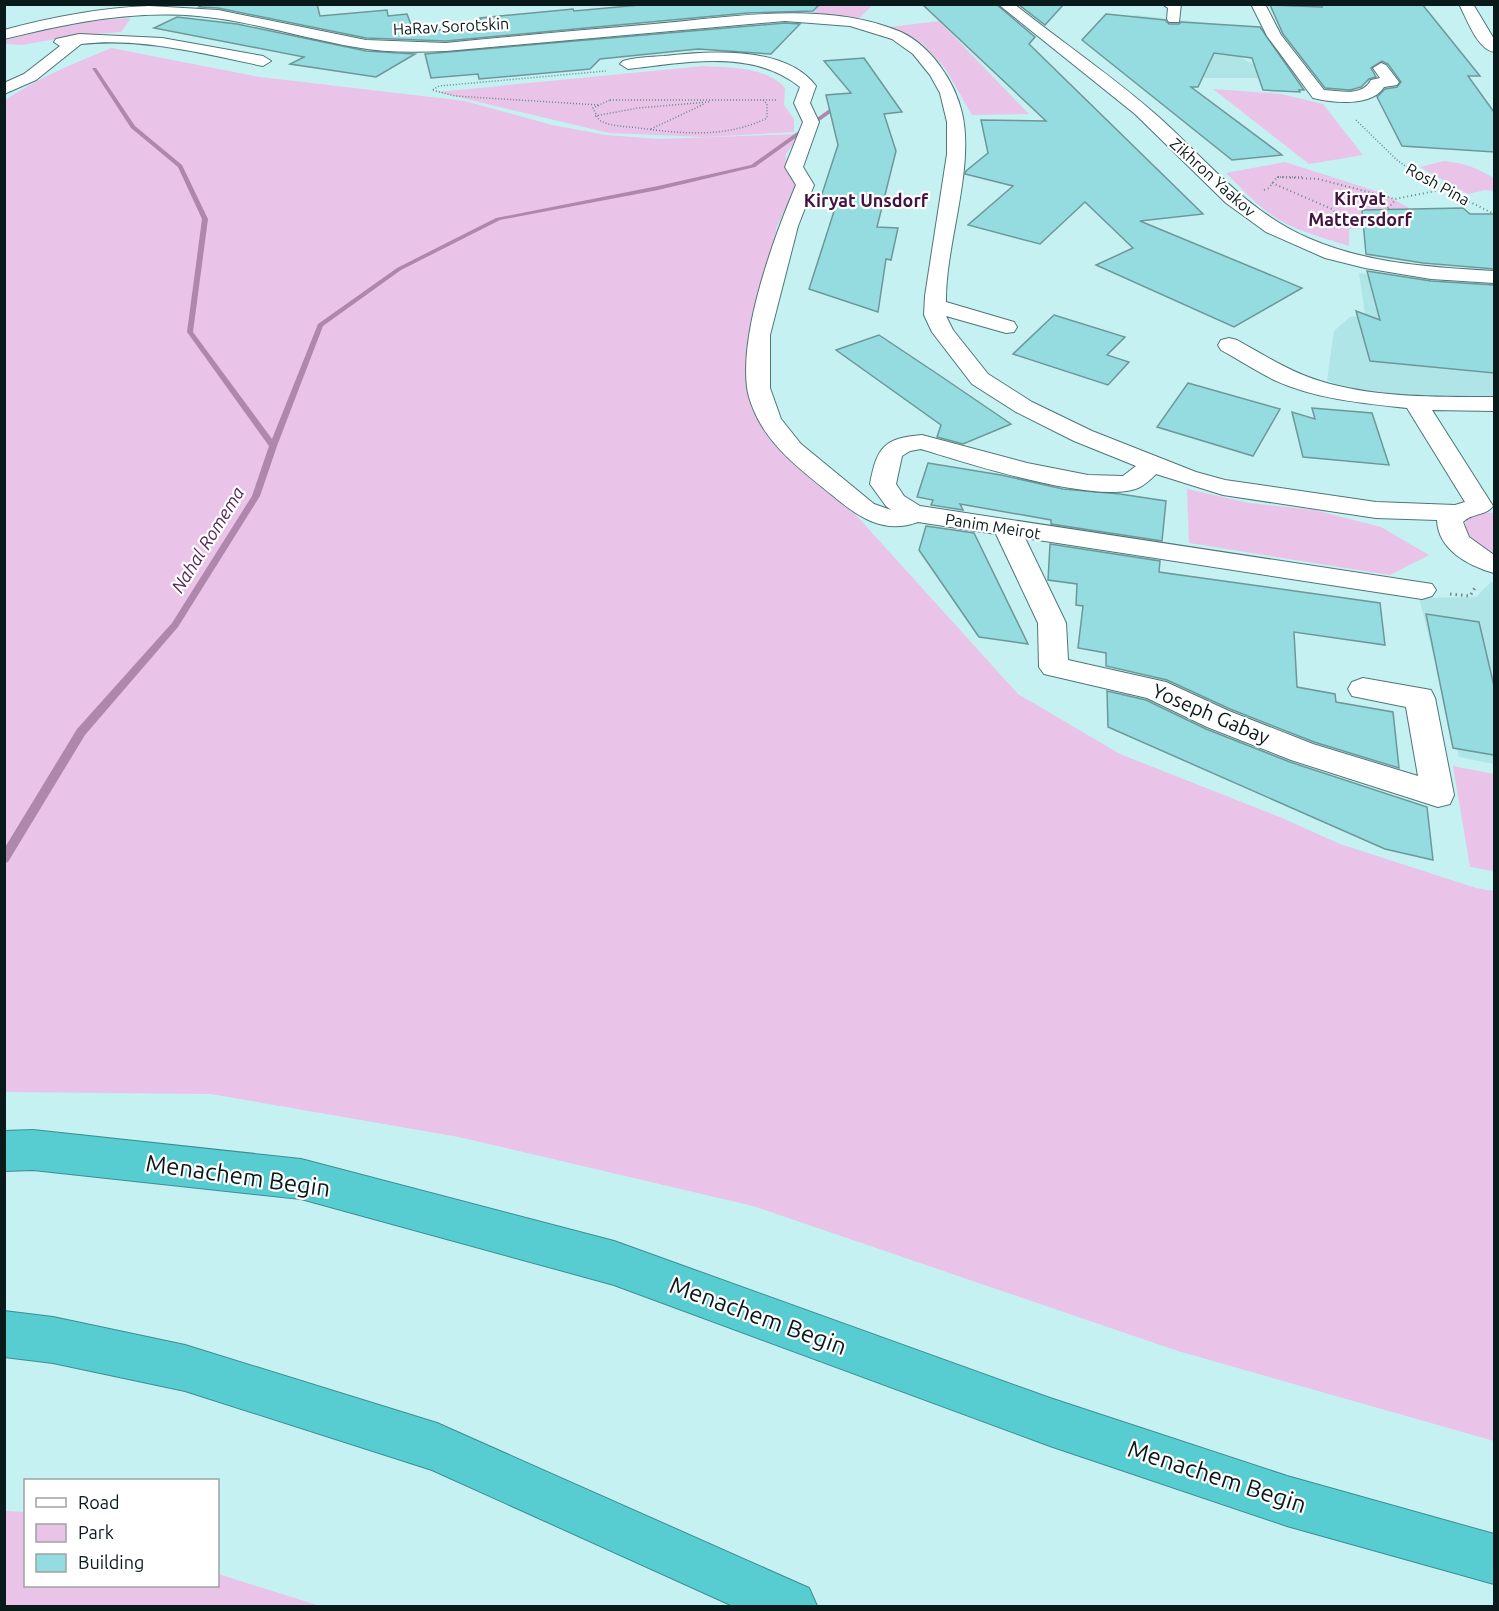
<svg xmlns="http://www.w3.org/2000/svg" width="1499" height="1611" viewBox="0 0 1499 1611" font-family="Ubuntu,sans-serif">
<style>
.built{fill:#b0e5e7}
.green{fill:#eac3e8}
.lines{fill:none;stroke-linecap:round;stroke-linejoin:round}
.stream{fill:#af87ad;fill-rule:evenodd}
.building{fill:#94dcdf;stroke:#6e9799;stroke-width:1.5}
.minor-casing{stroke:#4e7677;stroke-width:2}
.highway-casing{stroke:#3c8e92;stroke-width:2}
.path-far2{stroke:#6a898a;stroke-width:1.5;stroke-dasharray:1 2;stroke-linecap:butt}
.path-far1{stroke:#6a898a;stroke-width:2;stroke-dasharray:1 3;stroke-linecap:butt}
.path{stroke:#6a898a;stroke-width:3;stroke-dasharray:1.5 4;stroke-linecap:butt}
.minor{fill:#fff;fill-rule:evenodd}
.highway{fill:#57cdd2;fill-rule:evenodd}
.labels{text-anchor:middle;stroke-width:4.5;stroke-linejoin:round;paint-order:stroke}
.far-street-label{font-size:16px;fill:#091a1b;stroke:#fff}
.far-neighbourhood-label{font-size:18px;font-weight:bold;fill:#431343;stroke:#fff}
.far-water-label{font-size:18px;font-style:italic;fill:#562456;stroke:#fff}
.street-label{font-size:20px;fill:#091a1b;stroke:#fff}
.near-street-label{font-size:24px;fill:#091a1b;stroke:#fff}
</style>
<rect width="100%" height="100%" fill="#c5f1f2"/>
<g class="built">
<polygon points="1135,15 1219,24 1223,43 1236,55 1279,78 1187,78 1100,20"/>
<polygon points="1359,273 1435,285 1494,290 1494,402 1435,400 1347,390 1327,380 1334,331 1350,317 1365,315"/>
<polygon points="1491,582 1494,582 1494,764 1459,757 1419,598 1476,597"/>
</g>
<g class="green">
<polygon points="819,5 873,5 856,21 813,15"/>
<path d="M131,18L121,32L79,35L22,45L5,44L4,41C46,28 88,20 131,18Z"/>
<polygon points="939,21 1029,114 972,115 945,68 922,43 890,27"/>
<path d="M111,48L260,77L465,101L552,125L606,135L659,139L801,134L785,155L796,187L777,226L747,376L778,443L855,514L1018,694L1120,754L1282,818L1340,844L1476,888L1494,891V1441L1178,1351L753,1206L459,1137L211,1094L5,1092L4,101C37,78 75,63 111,48Z"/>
<path d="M704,66C731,68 765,66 785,88L784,105L794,119V132L705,137L609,133L437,92Z"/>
<polygon points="1213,89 1281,94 1323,104 1363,155 1309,164"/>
<path d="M1444,161C1464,163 1477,168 1494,178V191L1485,190L1468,194L1420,167Z"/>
<path d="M1285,162L1382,193L1418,213L1384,227L1349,229V246C1327,239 1304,233 1283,222C1261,210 1243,190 1226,173Z"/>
<polygon points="1187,489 1249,503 1314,510 1381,527 1429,555 1390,575 1189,543"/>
<path d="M1494,513V557C1467,543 1447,510 1494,513Z"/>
<polygon points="1453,766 1494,774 1494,871 1470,867"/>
<polygon points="5,1511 25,1512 26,1586 218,1586 218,1574 320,1606 5,1606"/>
</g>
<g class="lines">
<polygon class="stream" points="92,68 96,68 135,126 182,165 208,219 193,332 272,439 318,324 397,268 496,218 658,186 751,165 838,103 843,104 755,167 658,190 500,220 401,270 323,326 277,446 260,496 178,627 85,735 8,862 4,863 4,849 77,729 172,623 252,496 269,446 187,332 202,219 178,167 131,128"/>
</g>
<g class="building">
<polygon points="204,4 317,4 320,16 387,10 388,16 407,14 413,30 485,30 480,18 573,9 574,11 651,4 820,4 813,11 747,13 446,41 366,38 218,8 199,7"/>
<polygon points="922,4 996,4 1035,37 1029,44 1203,214 1140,221 1302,288 1234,327 1096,265 1133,248 1085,202 1040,244 968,225 1013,186 965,174 966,171 988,153 981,120 1046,121"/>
<polygon points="1018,4 1064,4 1045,25"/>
<polygon points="1321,4 1422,4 1480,76 1468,76 1494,112 1494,152 1402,146 1377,97 1385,89 1397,87 1401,82 1388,64 1382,61 1371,68 1376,77 1369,79 1361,87 1350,90 1325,88 1283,34 1270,5 1322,7"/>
<polygon points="1106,14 1165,20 1169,24 1179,24 1181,22 1260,27 1304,90 1299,90 1300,92 1263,90 1252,58 1214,53 1198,87 1191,87 1282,155 1232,160 1082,40"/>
<polygon points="177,17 237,24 366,51 415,54 376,77 290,64 304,57 154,28"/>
<polygon points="785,23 800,24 771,54 698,49 600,59 590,69 479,79 478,74 431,78 425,54"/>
<polygon points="864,58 902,112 884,114 896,151 877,227 898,228 891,260 886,259 878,312 809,289 838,199 821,197 838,145 826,95 851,93 824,61"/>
<polygon points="1463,208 1470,214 1494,214 1494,269 1423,263 1366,254 1362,210"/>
<polygon points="1367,271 1431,281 1494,285 1494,373 1370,361 1356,311 1380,320"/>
<polygon points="1054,315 1125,337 1107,355 1129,362 1108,385 1013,354"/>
<polygon points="879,335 939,375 1011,424 963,444 937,437 941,425 836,350"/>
<polygon points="1188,383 1280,409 1253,456 1157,427"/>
<polygon points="1312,408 1372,413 1389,465 1303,457 1292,412 1315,419"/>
<polygon points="928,463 1001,475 1063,489 1120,494 1166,501 1162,541 1051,524 1051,520 960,504 963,510 931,505 933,500 917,497"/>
<polygon points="926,526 974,533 1028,644 979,637 919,550"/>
<polygon points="1050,544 1160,561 1159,572 1380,603 1385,645 1294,632 1297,687 1335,694 1336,702 1393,712 1399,768 1314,742 1230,709 1167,680 1106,666 1106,653 1078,648 1083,606 1076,605 1077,584 1048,580"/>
<polygon points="1426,614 1479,622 1494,686 1494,755 1453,748"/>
<polygon points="1107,691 1146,700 1206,729 1290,762 1427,807 1433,860 1385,849 1108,727"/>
</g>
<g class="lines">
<g class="minor-casing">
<g id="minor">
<path d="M998,4H1014C1063,43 1115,78 1161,119C1208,162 1248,212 1308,238C1367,264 1431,267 1494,271V283L1431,279L1365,268L1325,258L1266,232L1226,203L1135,114Z"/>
<polygon points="1162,4 1181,4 1179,22 1169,22 1167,19 1168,8"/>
<path d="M1251,4H1265L1281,35L1324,90C1341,91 1362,97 1371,80L1380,78L1373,68L1381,63L1386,65L1399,82L1397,85L1384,87C1372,107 1333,103 1313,98L1267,36Z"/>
<path d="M1459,4H1473L1494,39V52C1477,49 1467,19 1459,4Z"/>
<path d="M149,6L218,10L366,40L446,43C515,36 585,30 654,24C733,17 826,0 901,32C931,46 955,82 962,113C975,169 945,245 946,302L1014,322L1017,327L1014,332L1006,333L946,316L953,330L988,374L1032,402L1092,431L1196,472L1225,480L1376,502L1455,505L1465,502L1407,408C1361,403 1316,399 1274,380C1256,371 1239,360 1221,350L1218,345L1221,340L1229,338L1237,340C1264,355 1290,372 1320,381C1374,398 1438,397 1494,397V411L1432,410L1493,506C1486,516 1472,513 1463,522L1469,537L1494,555V573C1469,566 1438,550 1437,520L1376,518L1223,495L1156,474C1151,479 1145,485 1138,488C1097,505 966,463 921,449L910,451L902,456L896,484L904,496L920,506L1432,584L1436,590L1432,596L1422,599L1025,538L1066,623L1068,660L1166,682L1229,711L1313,744L1418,776L1406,707L1352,696L1348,689L1352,682L1363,678L1431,690L1435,698L1454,795L1450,804L1438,807L1291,760L1207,727L1147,698L1044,674L1039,667L1038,623L996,534L918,522C883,535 857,516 832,495C805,473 776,452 759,421C754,412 748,397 747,387C740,330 774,237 796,185L785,167L803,122L794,103L800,87C752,48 685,63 628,69L620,64L623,61C636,57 650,57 664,56C709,51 785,45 816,86L810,103L819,122L803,167L814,185L798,226L770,335V388L781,419L801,444L874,504L891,510L886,506L870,484C877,447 884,438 922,435L1027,463L1088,475L1123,476L1136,466L1074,441L1016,412L972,384L932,332L924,315L925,296L947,154V122L940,93L930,75L913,54L892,39L850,26L785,21L446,51C416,52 385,53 355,47C302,38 251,21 198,16C131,10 69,23 4,39V30C52,17 99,8 149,6Z"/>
<path d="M79,34L162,38L263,56L271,61L263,66C204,54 141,37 81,44L36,80L4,94V83L24,74L60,46L54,42L56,39Z"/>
</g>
</g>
<g class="highway-casing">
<g id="highway">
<polygon points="33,1130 301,1159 614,1241 1050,1398 1287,1476 1494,1534 1494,1584 1287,1526 1050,1446 614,1285 301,1199 33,1170 4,1171 4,1131"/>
<polygon points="4,1311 53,1317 185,1345 437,1423 809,1588 817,1606 733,1606 432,1470 185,1391 53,1363 4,1357"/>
</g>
</g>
<g class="path-far2">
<path d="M610,100H763L767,104V118C727,138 683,134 639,128C625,126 611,127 599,120L593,108Z"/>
<polyline points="763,100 778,100"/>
<polyline points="598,105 455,96 432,90 439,86 606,71"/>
<polyline points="595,116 638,108 709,102"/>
<polyline points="1356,120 1398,161 1422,177"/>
<polyline points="651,129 704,104"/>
<polyline points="1277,177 1302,177"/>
</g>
<g class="path-far1">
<polyline points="1419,176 1494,214"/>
<polyline points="1272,183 1332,209 1340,218 1333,229"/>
<polyline points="1264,190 1269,188 1277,177 1318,179 1395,199 1445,189"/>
<path d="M1340,218C1365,225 1379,221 1395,200"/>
</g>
<polyline class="path" points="1450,594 1470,596 1476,586"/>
<use href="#minor" class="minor"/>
<use href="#highway" class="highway"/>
</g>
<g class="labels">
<g class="far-street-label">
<text transform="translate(451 26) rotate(-3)" y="6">HaRav Sorotskin</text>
<text transform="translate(1213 177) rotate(42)" y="6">Zikhron Yaakov</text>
<text transform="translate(1438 184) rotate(29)" y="6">Rosh Pina</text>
<text transform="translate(993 526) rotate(9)" y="6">Panim Meirot</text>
</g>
<g class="far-neighbourhood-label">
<text x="1360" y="205">Kiryat<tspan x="1360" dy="21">Mattersdorf</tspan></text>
<text x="866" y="207">Kiryat Unsdorf</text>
</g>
<g class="far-water-label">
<text transform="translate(208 540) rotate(-58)" y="6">Nahal Romema</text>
</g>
<g class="street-label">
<text transform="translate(1211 714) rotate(23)" y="7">Yoseph Gabay</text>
</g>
<g class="near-street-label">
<text transform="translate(238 1176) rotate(8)" y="8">Menachem Begin</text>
<text transform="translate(758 1316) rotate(20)" y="8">Menachem Begin</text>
<text transform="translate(1217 1477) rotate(18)" y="8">Menachem Begin</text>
</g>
</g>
<rect width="1499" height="1611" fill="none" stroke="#091a1b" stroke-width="12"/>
<rect x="24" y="1479" width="195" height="108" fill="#ffffff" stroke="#9da3a4" stroke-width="1.5"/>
<rect x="36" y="1498" width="30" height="9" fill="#ffffff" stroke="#9da3a4" stroke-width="1.5"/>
<text x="78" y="1509" font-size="18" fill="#091a1b">Road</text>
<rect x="36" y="1524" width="30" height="18" fill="#eac3e8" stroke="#9da3a4" stroke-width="1.5"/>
<text x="78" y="1539" font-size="18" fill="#091a1b">Park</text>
<rect x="36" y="1554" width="30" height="18" fill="#94dcdf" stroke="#9da3a4" stroke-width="1.5"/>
<text x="78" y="1569" font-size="18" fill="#091a1b">Building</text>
</svg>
